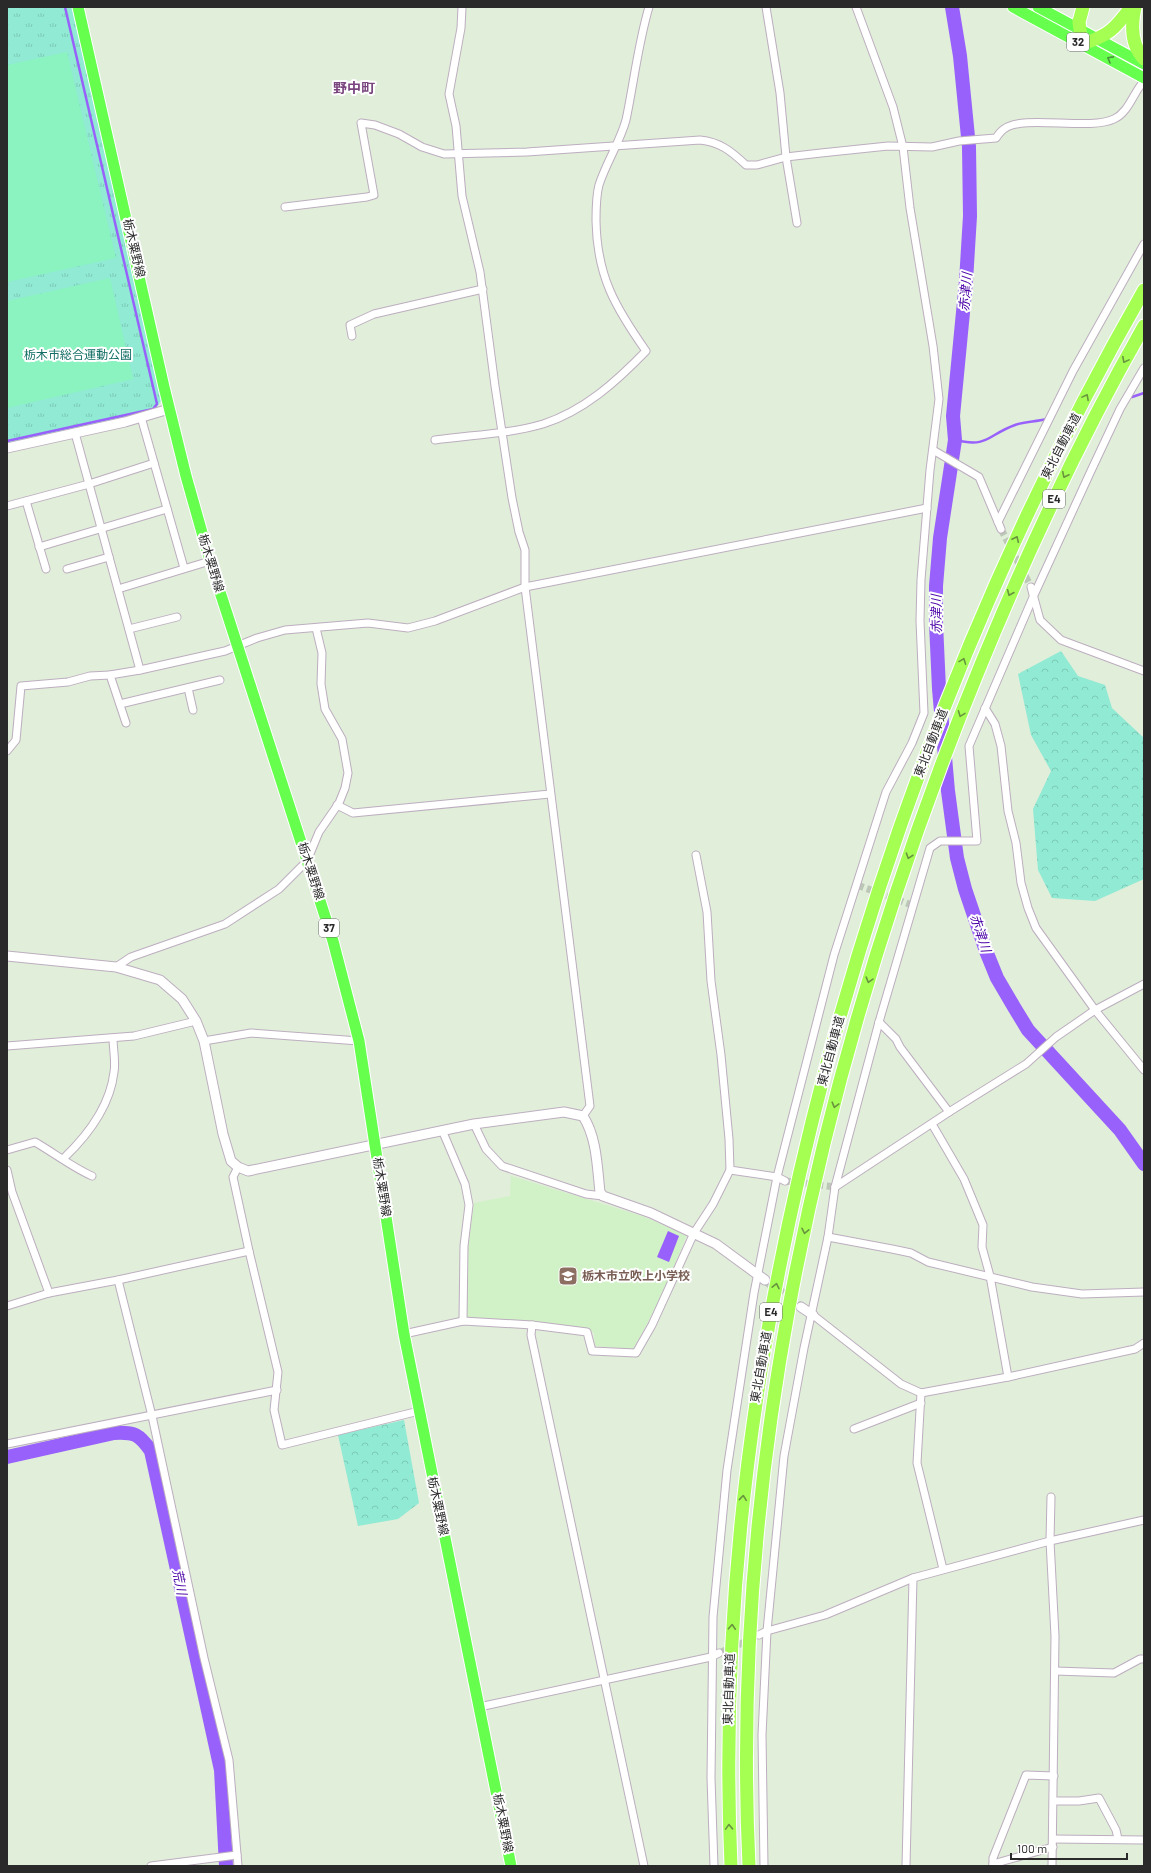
<svg xmlns="http://www.w3.org/2000/svg" width="1151" height="1873" viewBox="0 0 1151 1873" font-family="Barlow,'Noto Sans JP',sans-serif">
<style>
.education{fill:#d1f1c7}
.forest{fill:url(#forest-crowns)}
.park{fill:url(#park-tufts)}
.pitch{fill:#8af3c0}
.water{fill:#9861fb}
.lines{fill:none;stroke-linecap:round;stroke-linejoin:round}
.stream{stroke:#9861fb;stroke-width:2.5}
.river{stroke:#9861fb;stroke-width:14}
.minor-tunnel{stroke:#bcc7b7;stroke-width:7;stroke-dasharray:7 3.5;stroke-linecap:butt}
.tertiary-tunnel{stroke:#bcc7b7;stroke-width:9;stroke-dasharray:9 4.5;stroke-linecap:butt}
.minor-casing{stroke:#bdaebf;stroke-width:9}
.tertiary-casing{stroke:#bdaebf;stroke-width:11}
.primary-casing{stroke:#fff;stroke-width:13}
.motorway-casing{stroke:#fff;stroke-width:15}
.minor{stroke:#fff;stroke-width:7}
.tertiary{stroke:#fff;stroke-width:9}
.primary{stroke:#66ff4d;stroke-width:11}
.motorway{stroke:#a5ff53;stroke-width:13}
.oneway{stroke:#48943c}
.oneway2{stroke:#68943e}
.labels{text-anchor:middle;stroke-width:4;stroke-linejoin:round;paint-order:stroke}
.shield{fill:#fff;stroke:#6a6a6a;stroke-width:1}
.shield-label{font-size:11px;font-weight:bold;fill:#2a2a2a}
.street-label{font-size:12px;fill:#2a2a2a;stroke:#fff}
.park-label{font-size:12px;fill:#126e64;stroke:#fff}
.education-label{font-size:12px;font-weight:bold;fill:#785e54;stroke:#fff;text-anchor:start}
.water-label{font-size:13px;font-style:italic;fill:#4900a7;stroke:#fff}
.quarter-label{font-size:14px;font-weight:bold;fill:#7a457f;stroke:#fff}
</style>
<defs>
<pattern id="forest-crowns" width="20" height="18" patternUnits="userSpaceOnUse"><rect width="20" height="18" fill="#90ead4"/><path d="M2 6a3 3 0 1 1 6 0M12 15a3 3 0 1 1 6 0" fill="none" stroke="#7cc9b6"/></pattern>
<pattern id="park-tufts" width="24" height="20" patternUnits="userSpaceOnUse"><rect width="24" height="20" fill="#90ead4"/><path d="M3 7l-1-3M5 7V3M7 7l1-3M15 17l-1-3M17 17v-4M19 17l1-3" fill="none" stroke="#7cc9b6"/></pattern>
</defs>
<rect width="100%" height="100%" fill="#e0eeda"/>
<polygon class="education" points="511,1176 642,1216 687,1235 658,1304 633,1349 595,1346 594,1333 588,1329 465,1318 468,1249 474,1203 510,1196"/>
<g class="forest">
<polygon points="1061,651 1078,676 1105,685 1112,708 1144,738 1144,879 1095,901 1052,898 1038,870 1033,809 1051,771 1031,735 1018,674"/>
<polygon points="404,1420 419,1503 398,1519 358,1526 338,1435"/>
</g>
<polygon class="park" points="7,7 73,7 162,399 157,407 152,412 7,444"/>
<g class="pitch">
<polygon points="67,52 116,258 7,282 7,65"/>
<polygon points="110,278 133,379 7,408 7,301"/>
</g>
<polygon class="water" points="668,1231 679,1236 669,1262 657,1257"/>
<g class="lines">
<g class="stream">
<polyline points="1132,397 1144,393"/>
<path d="M955,440C989,448 987,435 1015,425C1025,421 1036,422 1046,419"/>
<polyline points="7,441 153,409 157,404 65,7"/>
</g>
<g class="river">
<polyline points="952,7 960,56 969,147 970,216 966,281 953,416 955,440 940,538 936,586 936,623 939,689 948,791 957,858 965,889 986,951 997,978 1014,1007 1028,1030 1120,1130 1144,1164"/>
<path d="M7,1457L114,1433C135,1432 139,1434 151,1451L221,1770L226,1866"/>
</g>
<g class="minor-tunnel">
<polyline points="1001,529 1031,587"/>
<polyline points="857,885 912,905"/>
<polyline points="785,1181 835,1187"/>
<polyline points="719,1653 752,1639"/>
</g>
<polyline class="tertiary-tunnel" points="765,1280 801,1307"/>
<g class="minor-casing">
<g id="minor">
<polyline points="462,7 461,28 449,94 456,126 462,196 480,272 495,386 512,498 519,532 525,550 525,587 590,1106 583,1116"/>
<polyline points="766,7 780,93 786,157 797,223"/>
<path d="M285,207L367,197L374,195L361,123L375,125L399,134L422,147L444,154L527,152L700,140C720,142 731,151 746,165H757L786,157L821,153L888,146L932,147L959,141L996,138C998,135 1001,131 1004,129C1023,114 1089,131 1114,119C1129,112 1133,93 1144,81"/>
<polyline points="352,336 350,325 374,314 483,289"/>
<polyline points="141,417 184,568"/>
<polyline points="75,433 140,670"/>
<path d="M435,440C470,435 509,434 543,424C584,411 617,381 646,351C615,307 597,276 596,221C596,209 596,196 599,185C606,163 620,142 626,120C634,82 638,44 649,7"/>
<polyline points="933,450 979,477 1001,529"/>
<polyline points="26,501 46,569"/>
<polyline points="7,506 89,484 154,463"/>
<polyline points="998,522 1073,371 1144,244"/>
<polyline points="39,547 167,509"/>
<polyline points="67,569 109,557"/>
<polyline points="1031,587 1040,620 1061,640 1144,671"/>
<polyline points="118,589 210,561"/>
<polyline points="129,629 177,617"/>
<polyline points="188,688 193,710"/>
<polyline points="120,704 220,680"/>
<polyline points="985,708 995,724 1001,746 1008,811 1016,843 1021,883 1028,908 1036,928 1095,1010 1144,1070"/>
<polyline points="126,723 110,675 140,670 225,651 257,638 285,630 368,623 408,628 435,621 525,587 927,508"/>
<polyline points="7,751 16,740 21,686 68,682 90,676 110,675"/>
<polyline points="337,805 353,813 550,794"/>
<polyline points="696,855 707,912 711,981 721,1055 729,1139 730,1170 777,1177 785,1181"/>
<polyline points="116,967 131,957 225,924 279,889 307,861 319,832 339,803 345,788 348,773 342,739 325,709 321,684 322,653 316,628"/>
<polyline points="204,1041 251,1033 359,1041"/>
<polyline points="7,1046 134,1036 196,1021"/>
<polyline points="949,1112 1026,1064 1056,1037 1095,1010 1144,984"/>
<polyline points="474,1124 486,1149 502,1166 586,1194 603,1196"/>
<polyline points="932,1124 964,1179 983,1225 982,1247 990,1276 1008,1377"/>
<polyline points="442,1130 465,1184 469,1205 464,1246 463,1321"/>
<path d="M7,1150L35,1142C54,1153 72,1167 92,1176"/>
<path d="M64,1158C88,1135 110,1107 114,1072C116,1062 113,1049 113,1038"/>
<polyline points="238,1167 233,1177 249,1251 278,1372 274,1410 282,1445 419,1411"/>
<polyline points="7,1170 12,1192 49,1293 7,1306"/>
<polyline points="835,1187 949,1112 900,1047 896,1039 879,1022"/>
<polyline points="828,1237 892,1249 911,1253 928,1262 1032,1287 1082,1294 1144,1292"/>
<polyline points="118,1280 152,1416 204,1658 229,1760 238,1866"/>
<polyline points="49,1293 118,1280 249,1251"/>
<polyline points="813,1315 901,1384 921,1393 1008,1377 1135,1349 1144,1343"/>
<polyline points="532,1325 531,1335 644,1866"/>
<polyline points="404,1334 463,1321 532,1325 587,1332 592,1351 636,1353 652,1325 694,1233 713,1204 730,1170"/>
<polyline points="921,1393 917,1463 943,1569"/>
<polyline points="854,1429 921,1403"/>
<polyline points="7,1444 277,1390"/>
<polyline points="1051,1497 1050,1541 1055,1636 1052,1866"/>
<polyline points="759,1635 767,1631 825,1615 913,1578 1050,1541 1144,1520"/>
<polyline points="1055,1671 1114,1673 1140,1659 1144,1659"/>
<polyline points="479,1707 711,1657 719,1653"/>
<polyline points="1054,1801 1079,1801 1099,1798 1116,1830 1118,1839"/>
<polyline points="1053,1839 1144,1840"/>
<polyline points="993,1864 993,1858 1026,1775 1054,1776"/>
<polyline points="151,1866 237,1855"/>
<polyline points="714,1866 711,1778 713,1617 727,1470 754,1293 777,1177 834,955 886,792 912,743 924,713 920,621 921,580 930,470 939,399 933,346 910,208 903,147 893,107 856,7"/>
<polyline points="764,1866 762,1735 767,1631 784,1456 804,1348 828,1237 835,1187 879,1022 930,848 940,841 977,841 969,746 1034,595 1090,473 1120,409 1144,368"/>
<polyline points="906,1866 913,1578"/>
<polyline points="993,1866 993,1864 1053,1847"/>
</g>
</g>
<g class="tertiary-casing">
<g id="tertiary">
<polyline points="7,448 125,422 169,409"/>
<path d="M7,956L116,967L160,980L182,999L196,1021L204,1041L223,1134L231,1161L238,1167L248,1171L474,1124L564,1112L583,1116C597,1138 597,1166 600,1192L603,1196L651,1213L716,1244L765,1280"/>
<polyline points="801,1307 813,1315"/>
</g>
</g>
<g class="primary-casing">
<g id="primary">
<polyline points="78,7 164,387 186,476 210,561 333,941 359,1041 404,1334 511,1866"/>
<polyline points="1013,7 1144,78"/>
<polyline points="1038,7 1144,64"/>
</g>
</g>
<g class="motorway-casing">
<g id="motorway">
<path d="M1083,7L1079,22L1082,44C1108,36 1115,29 1131,7"/>
<path d="M1135,7C1131,25 1131,45 1144,59"/>
<path d="M731,1866C719,1594 756,1333 825,1071C898,798 1004,535 1144,290"/>
<path d="M749,1866C731,1491 810,1116 941,766C998,615 1064,467 1144,326"/>
</g>
</g>
<use href="#minor" class="minor"/>
<use href="#tertiary" class="tertiary"/>
<use href="#primary" class="primary"/>
<use href="#motorway" class="motorway"/>
</g>
<defs><path id="oneway-chevron" d="M-2-3.5L2.5 0L-2 3.5" fill="none" stroke-width="1.6" stroke-linecap="round" stroke-linejoin="round"/></defs>
<use class="oneway" href="#oneway-chevron" transform="translate(1110 59) rotate(-151)"/>
<g class="oneway2">
<use href="#oneway-chevron" transform="translate(1125 360) rotate(118)"/>
<use href="#oneway-chevron" transform="translate(1086 397) rotate(-62)"/>
<use href="#oneway-chevron" transform="translate(1065 475) rotate(116)"/>
<use href="#oneway-chevron" transform="translate(1016 539) rotate(-65)"/>
<use href="#oneway-chevron" transform="translate(1010 593) rotate(113)"/>
<use href="#oneway-chevron" transform="translate(963 661) rotate(-69)"/>
<use href="#oneway-chevron" transform="translate(961 714) rotate(111)"/>
<use href="#oneway-chevron" transform="translate(909 856) rotate(109)"/>
<use href="#oneway-chevron" transform="translate(869 980) rotate(106)"/>
<use href="#oneway-chevron" transform="translate(835 1105) rotate(105)"/>
<use href="#oneway-chevron" transform="translate(805 1231) rotate(102)"/>
<use href="#oneway-chevron" transform="translate(776 1286) rotate(-78)"/>
<use href="#oneway-chevron" transform="translate(743 1498) rotate(-84)"/>
<use href="#oneway-chevron" transform="translate(732 1627) rotate(-87)"/>
<use href="#oneway-chevron" transform="translate(729 1827) rotate(-92)"/>
</g>
<defs>
<g id="school-square" transform="scale(1)"><rect x="-9" y="-9" width="18" height="18" rx="4" fill="#8d6e63" stroke="#fff"/><path d="M0-5L7-2L0 1L-7-2ZM-4 1L0 2.5L4 1V4Q0 6-4 4Z" fill="#fff"/></g>
</defs>
<g fill-rule="evenodd">
<use href="#school-square" x="568" y="1276"/>
</g>
<g class="labels">
<g class="shield">
<rect x="1067" y="33" width="22" height="18" rx="3"/>
<rect x="1043" y="490" width="22" height="18" rx="3"/>
<rect x="319" y="919" width="20" height="18" rx="3"/>
<rect x="760" y="1303" width="22" height="18" rx="3"/>
</g>
<g class="shield-label">
<text x="1078" y="46">32</text>
<text x="1054" y="503">E4</text>
<text x="329" y="932">37</text>
<text x="771" y="1316">E4</text>
</g>
<g class="street-label">
<text transform="translate(134 248) rotate(77)" y="4">栃木粟野線</text>
<text transform="translate(1061 446) rotate(-63)" y="4">東北自動車道</text>
<text transform="translate(211 563) rotate(73)" y="4">栃木粟野線</text>
<text transform="translate(931 743) rotate(-69)" y="4">東北自動車道</text>
<text transform="translate(311 871) rotate(72)" y="4">栃木粟野線</text>
<text transform="translate(831 1051) rotate(-75)" y="4">東北自動車道</text>
<text transform="translate(382 1187) rotate(81)" y="4">栃木粟野線</text>
<text transform="translate(761 1367) rotate(-80)" y="4">東北自動車道</text>
<text transform="translate(438 1506) rotate(78)" y="4">栃木粟野線</text>
<text transform="translate(729 1689) rotate(-88)" y="4">東北自動車道</text>
<text transform="translate(503 1823) rotate(79)" y="4">栃木粟野線</text>
</g>
<g class="park-label">
<text x="78" y="359">栃木市総合運動公園</text>
</g>
<g class="education-label">
<text x="582" y="1280">栃木市立吹上小学校</text>
</g>
<g class="water-label">
<text transform="translate(965 292) rotate(-85)" y="5">赤津川</text>
<text transform="translate(936 614) rotate(-91)" y="5">赤津川</text>
<text transform="translate(981 933) rotate(72)" y="5">赤津川</text>
<text transform="translate(180 1582) rotate(78)" y="5">荒川</text>
</g>
<g class="quarter-label">
<text x="354" y="93">野中町</text>
</g>
</g>
<rect width="1151" height="1873" fill="none" stroke="#2a2a2a" stroke-width="16"/>
<path d="M1011 1853v6h116v-6" fill="none" stroke="#2a2a2a" stroke-width="2"/>
<text x="1017" y="1853" font-size="12" fill="#2a2a2a" stroke="#ffffff" stroke-width="3" paint-order="stroke">100 m</text>
</svg>
